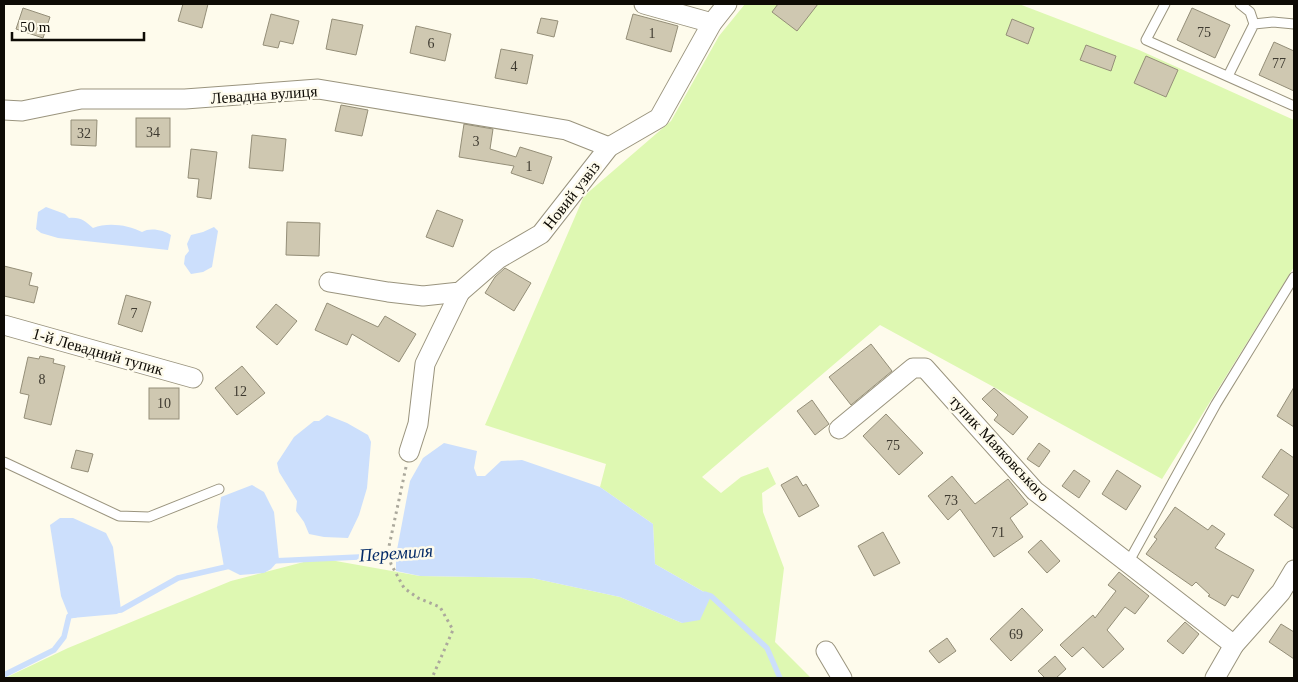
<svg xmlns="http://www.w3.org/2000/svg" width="1298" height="682" viewBox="0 0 1298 682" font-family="Georgia,serif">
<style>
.green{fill:#def8b2}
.water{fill:#ccdffc}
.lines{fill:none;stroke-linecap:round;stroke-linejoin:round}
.stream{stroke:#ccdffc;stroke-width:5.5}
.building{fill:#cfc8b1;stroke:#948e78}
.service-casing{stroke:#9a947e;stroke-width:11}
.minor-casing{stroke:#9a947e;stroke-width:21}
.path{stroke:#aba89c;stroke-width:3;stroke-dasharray:2.5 4;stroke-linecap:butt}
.service{stroke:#fff;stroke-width:9}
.minor{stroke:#fff;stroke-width:19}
.labels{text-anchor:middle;stroke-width:5;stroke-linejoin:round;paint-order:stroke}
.number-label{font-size:14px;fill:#3e3a30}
.street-label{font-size:16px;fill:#0e0b05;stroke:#fefbec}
.water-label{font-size:18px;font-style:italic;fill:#042b68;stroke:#fefbec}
</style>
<rect width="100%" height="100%" fill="#fefbec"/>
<polygon class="green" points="745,4 1019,4 1139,50 1294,120 1294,267 1162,479 880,325 702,477 721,493 741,477 768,467 776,484 762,493 763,512 784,568 775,642 811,678 5,678 68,648 231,581 319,558 420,576 532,578 620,597 682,623 711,596 655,564 653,524 600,487 606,464 485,425 584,196 671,121 719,36"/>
<g class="water">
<path d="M46,207L65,214L69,218C81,217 85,221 93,228C108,222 128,225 142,232C150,227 164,230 171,235L168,250L58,238L41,233L36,229L38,212Z"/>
<polygon points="214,227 218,231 212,267 203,272 191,274 184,264 185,256 189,251 187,244 191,235 203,232"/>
<polygon points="327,415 347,423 368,435 371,442 367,488 359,515 348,538 324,537 309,534 304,522 296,511 297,501 279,472 277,463 294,437 314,421 319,421"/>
<polygon points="444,443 477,451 474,468 477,476 485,476 501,461 522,460 600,487 653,524 655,564 711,596 700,620 682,623 620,597 532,578 420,576 396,571 396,555 410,481 423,458"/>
<polygon points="252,485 264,492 274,512 279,560 271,569 264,573 240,575 224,567 217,527 221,497"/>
<polygon points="60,518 73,518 106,533 113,547 121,610 117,614 72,618 69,616 61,596 50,525"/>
</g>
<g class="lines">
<g class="stream">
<polyline points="272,561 402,555"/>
<polyline points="705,594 711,596 767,648 780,678"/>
<polyline points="114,611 121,610 178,578 230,566"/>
<polyline points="4,675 54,650 64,637 69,616 75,615"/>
</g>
</g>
<g class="building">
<polygon points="183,4 208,4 202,28 178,21"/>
<polygon points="778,4 818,4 797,31 772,12"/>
<polygon points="23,8 50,17 43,38 16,29"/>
<polygon points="1192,8 1230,25 1215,58 1177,40"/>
<polygon points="271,14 299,21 293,44 280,41 278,48 263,45"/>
<polygon points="633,14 678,26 671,52 626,39"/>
<polygon points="541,18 558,21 554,37 537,33"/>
<polygon points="332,19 363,25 356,55 326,49"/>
<polygon points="1012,19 1034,28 1028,44 1006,35"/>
<polygon points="416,26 451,34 445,61 410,53"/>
<polygon points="1274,42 1294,51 1294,91 1259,75"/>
<polygon points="1086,45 1116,56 1111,71 1080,60"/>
<polygon points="501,49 533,55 527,84 495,78"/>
<polygon points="1146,56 1178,70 1166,97 1134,83"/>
<polygon points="341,105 368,110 362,136 335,131"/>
<rect x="136" y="118" width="34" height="29"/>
<polygon points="71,120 97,120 96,146 71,145"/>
<polygon points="464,124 493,129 490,149 516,157 520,147 552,157 543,184 511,173 514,166 459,157"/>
<polygon points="252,135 286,139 283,171 249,168"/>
<polygon points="191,149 217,152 211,199 197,197 199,179 188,178"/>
<polygon points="437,210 463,220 453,247 426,237"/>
<polygon points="287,222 320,223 319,256 286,255"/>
<polygon points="4,266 32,273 29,285 38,287 34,303 4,296"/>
<polygon points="505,268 531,283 514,311 485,293 495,277"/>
<polygon points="126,295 151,302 142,332 118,324"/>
<polygon points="327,303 378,327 385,316 416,334 399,362 352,334 347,345 315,330"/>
<polygon points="276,304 297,321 277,345 256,327"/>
<polygon points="871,344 892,371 851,405 829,377"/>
<polygon points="40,356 54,359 53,363 65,366 51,425 24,418 29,395 20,393 28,357 39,359"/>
<polygon points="242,366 265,393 237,415 215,388"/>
<polygon points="1294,387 1294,427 1277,416"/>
<rect x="149" y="388" width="30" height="31"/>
<polygon points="994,388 1028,417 1013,435 994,420 998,415 982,399"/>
<polygon points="812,400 829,424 815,435 797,411"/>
<polygon points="886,414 923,453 899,475 863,436"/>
<polygon points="1039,443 1050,451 1039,467 1027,459"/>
<polygon points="1281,449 1294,458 1294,529 1274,515 1289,495 1262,477"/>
<polygon points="76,450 93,454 88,472 71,468"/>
<polygon points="1074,470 1090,481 1079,498 1062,486"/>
<polygon points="1117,470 1141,486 1126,510 1102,494"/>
<polygon points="797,476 803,486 806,484 819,506 799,517 781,485"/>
<polygon points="952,476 975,504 1008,479 1028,504 1010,518 1023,537 994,557 960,509 948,520 928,496"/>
<polygon points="1175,507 1208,530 1212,525 1225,534 1215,548 1254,570 1238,598 1232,595 1225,606 1208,596 1210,595 1196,582 1192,586 1146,554 1157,539 1154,537"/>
<polygon points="883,532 900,563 874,576 858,546"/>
<polygon points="1041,540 1060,561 1047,573 1028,552"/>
<polygon points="1119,572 1149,596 1135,614 1125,607 1107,630 1124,649 1103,668 1083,647 1072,657 1060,645 1093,615 1095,618 1116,591 1108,585"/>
<polygon points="1022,608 1043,630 1011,661 990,639"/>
<polygon points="1185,622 1199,634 1183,654 1167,641"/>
<polygon points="1281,624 1294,632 1294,659 1269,642"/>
<polygon points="947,638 956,651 939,663 929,651"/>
<polygon points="1055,656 1066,669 1056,678 1045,678 1038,671"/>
</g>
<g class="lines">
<g class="service-casing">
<g id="service">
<polyline points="1165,4 1146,40 1294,106"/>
<polyline points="1240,4 1250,12 1254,24"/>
<polyline points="1228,76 1254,24 1273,22 1294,24"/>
<polyline points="4,462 119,516 149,517 219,489"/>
<polyline points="1128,563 1216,404 1294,277"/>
</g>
</g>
<g class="minor-casing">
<g id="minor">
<polyline points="644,4 712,23"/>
<polyline points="4,110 22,111 81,99 185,99 318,89 566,130 609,147"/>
<polyline points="329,282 388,292 423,296 460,292 498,259 541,234 609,147 659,118 712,23 727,4"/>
<polyline points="4,325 193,378"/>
<polyline points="839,429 913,368 925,368 1035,491 1234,645"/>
<polyline points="409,452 418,424 425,364 460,292"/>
<polyline points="826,651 842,678"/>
<polyline points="1215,678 1234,645 1281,592 1294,570"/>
</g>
</g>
<polyline class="path" points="406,467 388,551 391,564 404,588 418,598 440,607 453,630 432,678"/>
<use href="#service" class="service"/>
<use href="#minor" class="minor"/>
</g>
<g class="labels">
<g class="number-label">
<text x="1204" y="37">75</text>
<text x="652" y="38">1</text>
<text x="431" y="48">6</text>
<text x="1279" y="68">77</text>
<text x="514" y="71">4</text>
<text x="153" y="137">34</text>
<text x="84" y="138">32</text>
<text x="476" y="146">3</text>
<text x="529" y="171">1</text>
<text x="134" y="318">7</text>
<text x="42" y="384">8</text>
<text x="240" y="396">12</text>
<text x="164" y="408">10</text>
<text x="893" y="450">75</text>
<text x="951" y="505">73</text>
<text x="998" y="537">71</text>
<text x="1016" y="639">69</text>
</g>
<g class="street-label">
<text transform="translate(264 94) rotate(-4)" y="6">Левадна вулиця</text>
<text transform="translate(571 195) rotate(-52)" y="6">Новий узвіз</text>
<text transform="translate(98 351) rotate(16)" y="6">1-й Левадний тупик</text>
<text transform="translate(1000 448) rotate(47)" y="6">тупик Маяковського</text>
</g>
<g class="water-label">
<text transform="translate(396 553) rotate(-4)" y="6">Перемиля</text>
</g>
</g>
<rect width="1298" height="682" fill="none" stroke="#0e0b05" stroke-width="10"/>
<path d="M12 32v8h132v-8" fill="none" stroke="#0e0b05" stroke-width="2.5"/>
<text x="20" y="32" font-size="15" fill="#0e0b05" stroke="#fefbec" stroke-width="4" paint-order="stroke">50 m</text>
</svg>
